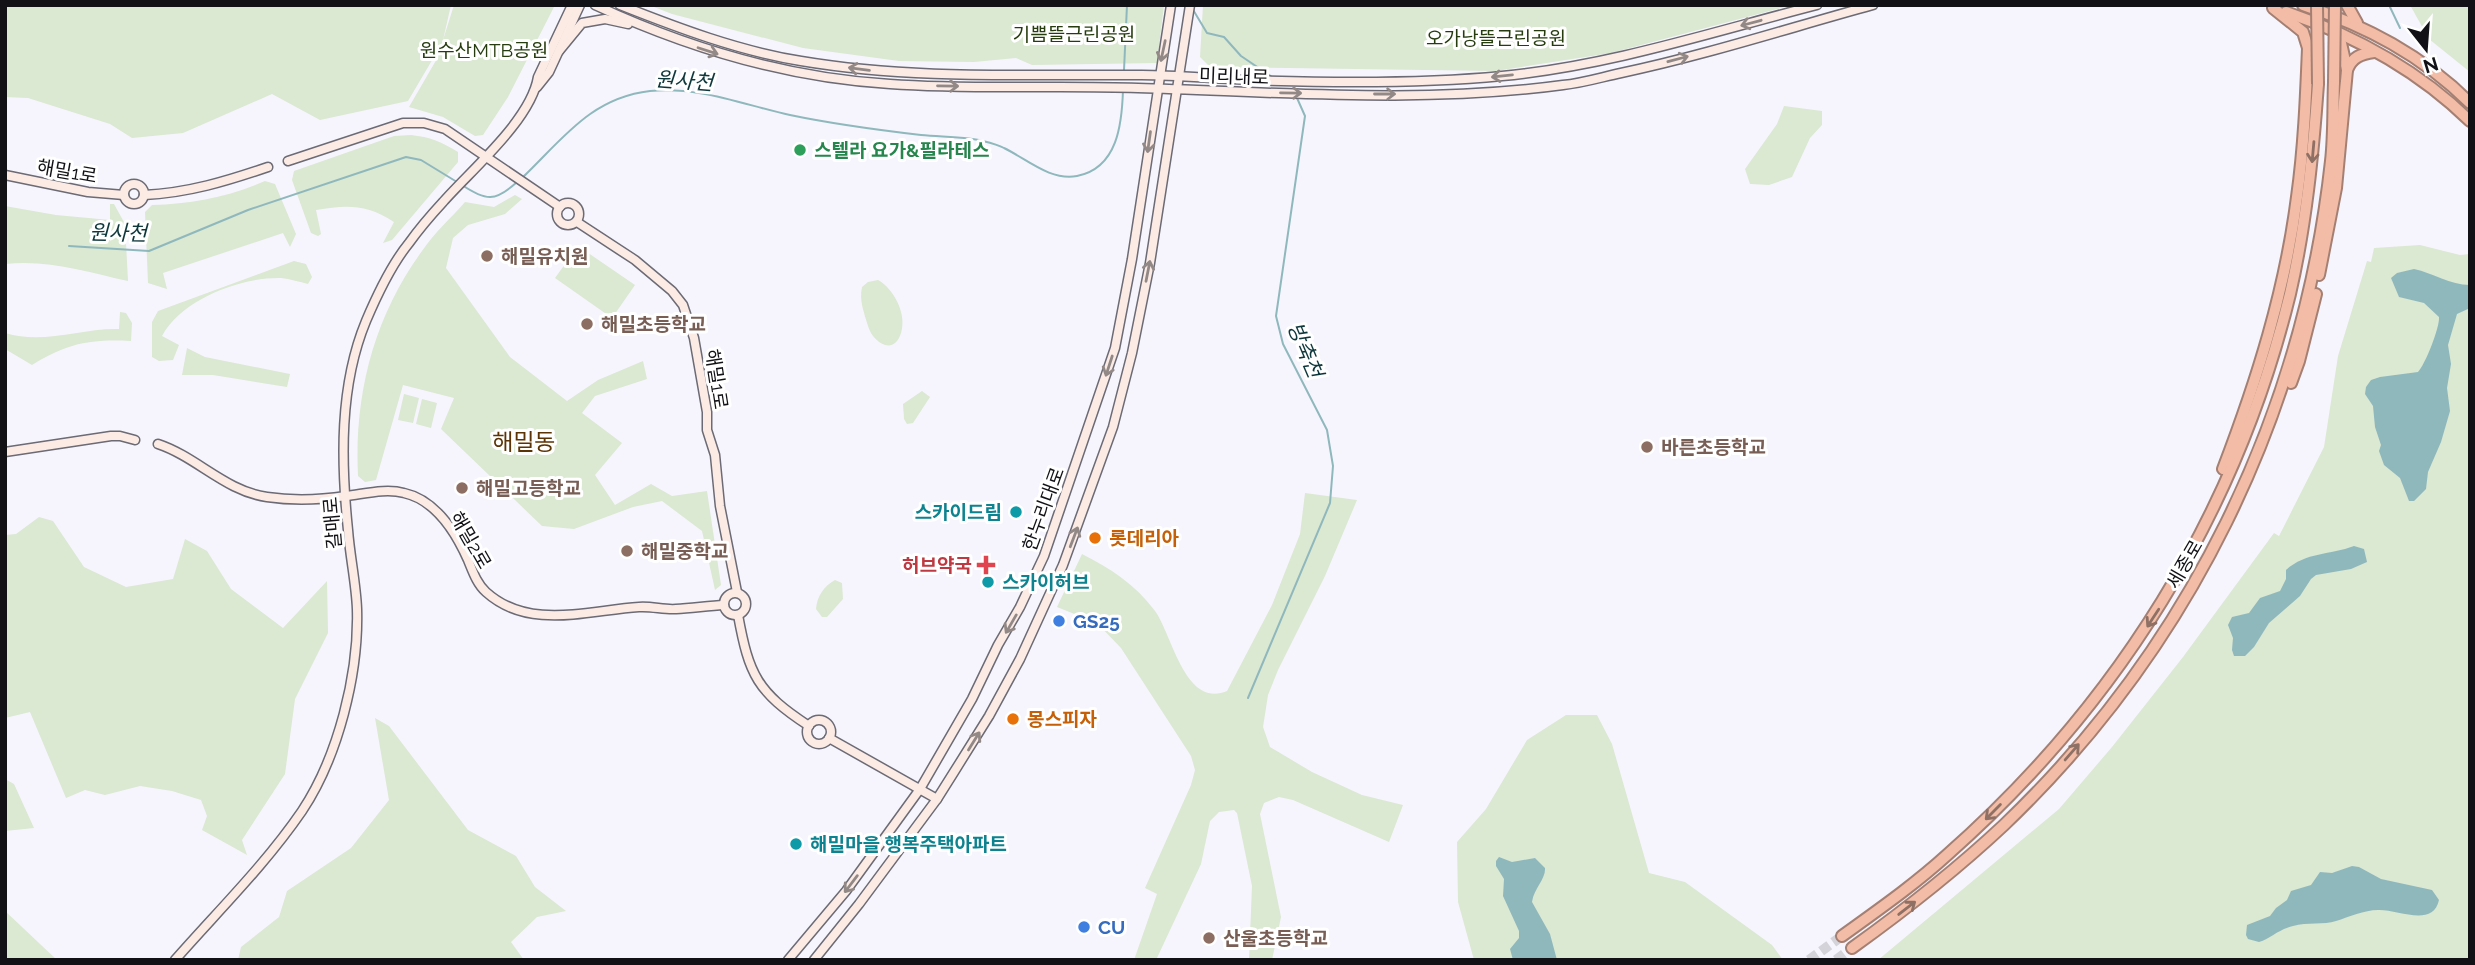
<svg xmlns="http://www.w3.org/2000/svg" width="2475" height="965" viewBox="0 0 2475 965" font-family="Raleway,'Noto Sans KR',sans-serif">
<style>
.green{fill:#dbe8d2}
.water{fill:#8fb8bd}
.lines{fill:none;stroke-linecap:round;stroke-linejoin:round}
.stream{stroke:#8fb8bd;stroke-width:2}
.highway-tunnel{stroke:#d4d3da;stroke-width:10;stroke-dasharray:10 5;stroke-linecap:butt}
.secondary-casing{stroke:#6b6a75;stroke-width:11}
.highway-casing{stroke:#a48074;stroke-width:14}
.secondary{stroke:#fbebe4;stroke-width:8}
.highway{stroke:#f3bca6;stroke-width:10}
.highway-bridge-casing{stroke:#a48074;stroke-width:14;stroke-linecap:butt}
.highway-bridge{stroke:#f3bca6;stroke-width:10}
.oneway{stroke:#928987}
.oneway2{stroke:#8e7065}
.leisure-dot{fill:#2e9e5b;stroke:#fff;stroke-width:2.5}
.education-dot{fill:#8d6e63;stroke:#fff;stroke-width:2.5}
.culture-dot{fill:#0f9aa8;stroke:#fff;stroke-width:2.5}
.food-dot{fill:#e8710a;stroke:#fff;stroke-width:2.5}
.health-dot{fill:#e0444e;stroke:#fff;stroke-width:2.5}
.shop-dot{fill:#3f7fe0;stroke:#fff;stroke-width:2.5}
.labels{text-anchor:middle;stroke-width:6;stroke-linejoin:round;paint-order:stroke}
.park-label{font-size:19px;fill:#263c0e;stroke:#fff}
.street-label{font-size:19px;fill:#121216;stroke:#fff}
.leisure-label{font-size:19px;font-weight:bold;fill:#27864d;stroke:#fff;text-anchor:start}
.education-label{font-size:19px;font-weight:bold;fill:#785e54;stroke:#fff;text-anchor:start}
.culture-label{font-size:19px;font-weight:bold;fill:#0d838f;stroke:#fff;text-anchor:start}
.food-label{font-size:19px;font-weight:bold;fill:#c56008;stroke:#fff;text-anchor:start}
.health-label{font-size:19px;font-weight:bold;fill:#be3a42;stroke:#fff;text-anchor:end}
.shop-label{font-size:19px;font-weight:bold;fill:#366cbe;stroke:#fff;text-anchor:start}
.water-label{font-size:21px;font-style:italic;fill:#0e373c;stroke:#fff}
.quarter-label{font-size:23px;fill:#5b3304;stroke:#fff}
</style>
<rect width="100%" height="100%" fill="#f6f5fd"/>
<g class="green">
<polygon points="5,5 451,5 443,40 454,5 555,5 508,97 483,135 475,136 443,117 409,107 438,57 441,45 408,101 320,120 272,94 183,133 132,138 110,124 28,98 5,97"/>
<polygon points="649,5 1164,5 1157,63 1032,65 1016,58 974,62 899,61 803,48 672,14"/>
<polygon points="1203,5 1792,5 1611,53 1496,71 1210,67 1200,57"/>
<polygon points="2410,5 2470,5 2470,72 2429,39"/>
<polygon points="1784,106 1822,111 1822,125 1810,138 1792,177 1769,185 1750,184 1745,169 1777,124"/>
<path d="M411,135C430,137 442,142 458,152V162L392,240L383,243L394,222C366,204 347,205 316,210L321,234L318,236L311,233L292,180L294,171L394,136Z"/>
<path d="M265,181L275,184L296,234L290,247L283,233L163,273L167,289L148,283L145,212L152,205C192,204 228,197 265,181Z"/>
<path d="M515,195L522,199L505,214L468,225L453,238L446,268L510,357L567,401L598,380L643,361L647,379L595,396L582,413L622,443L595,475L615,505L651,484L672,496L707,491L721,585L715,590L702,531L662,501L633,507L574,529L542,526L441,429L454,398L403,385L376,480L365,482L358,476C354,394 374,317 422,251C434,233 451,218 465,202L494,207Z"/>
<path d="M110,204H114L125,224L128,281C88,272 47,259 5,264V206L56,215L110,220Z"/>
<polygon points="2420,245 2460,255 2470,254 2470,960 1878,960 2059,809 2112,747 2183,657 2274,533 2279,536 2324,447 2338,356 2367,261 2371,262 2374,248"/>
<polygon points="578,246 635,285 612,318 555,278"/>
<path d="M294,261L306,264L312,277L308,284C300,282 290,279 281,278C241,277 182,299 162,336L179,345L173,360L159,361L152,357V322L158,311Z"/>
<path d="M878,280C894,289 907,314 901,333C894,356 873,343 868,326C864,312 859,301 862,287L868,282Z"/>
<path d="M120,312L126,313L132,323L131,341C90,339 68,343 32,365L5,349V333C44,345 80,328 119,329Z"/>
<polygon points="187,348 205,357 290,374 287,387 213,375 182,375"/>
<polygon points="922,391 930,397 913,423 907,424 904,419 903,404"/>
<polygon points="404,394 419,398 413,423 398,420"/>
<polygon points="422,399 437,403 431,428 416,424"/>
<path d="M1305,493L1357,500L1325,576L1278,670L1268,695L1263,727L1270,747L1312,772L1362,795L1403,805L1389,842L1293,800L1279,797L1264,803L1260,814L1281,917L1272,960H1249L1252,886L1237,813L1234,810L1219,812L1210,821L1201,864L1156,960H1134L1157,894L1145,888L1191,785L1195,770L1191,756L1121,648L1097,623L1057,607L1082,554C1110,568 1136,585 1155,611C1172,634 1185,709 1227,691L1272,605L1300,534Z"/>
<polygon points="39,517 53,521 84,567 126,587 173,579 185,539 207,551 231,589 283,628 327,581 328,633 295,699 285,774 242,840 247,855 202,830 207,816 201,800 172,791 140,786 105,795 85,790 66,798 30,712 5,718 5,535 16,534"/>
<path d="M835,580L842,583L843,599L827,617H822L816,609C817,596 824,586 835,580Z"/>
<polygon points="1566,715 1597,715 1612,744 1649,873 1685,882 1772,945 1783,960 1474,960 1458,902 1457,842 1486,809 1527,740"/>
<polygon points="375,718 389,726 468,830 516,856 535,887 566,911 537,917 511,942 524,960 238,960 241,947 279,917 287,891 351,848 389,800"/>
<polygon points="5,779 14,784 34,828 5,831"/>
<polygon points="5,911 57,960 5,960"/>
</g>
<g class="water">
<path d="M2414,269C2433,273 2450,285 2470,285V308L2457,314L2448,345L2451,364L2447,388L2450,411L2441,442L2428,472L2426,489L2414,501H2409L2400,478L2384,465L2379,451L2381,445L2375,427L2373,406L2365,394L2366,387L2371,380L2380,377L2418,372C2425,365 2440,327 2439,317L2424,303L2399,297L2391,278L2397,273Z"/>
<path d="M2354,546L2364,549L2367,562L2351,569L2316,575L2311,579L2300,596L2269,623L2254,647L2245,656H2234L2232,650L2233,638L2228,625L2232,617L2249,613L2260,598L2280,591L2286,579V570C2306,552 2330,555 2354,546Z"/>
<path d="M1499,857L1512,862L1535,858L1545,868C1546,879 1534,888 1532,902L1550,934L1557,960H1513L1510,949L1519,938V931L1503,896L1504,879L1496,866V861Z"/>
<path d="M2352,866L2359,867L2381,879L2432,890L2439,900C2433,928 2397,909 2378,910C2364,910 2349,917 2336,921C2324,925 2307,922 2293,926C2279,929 2271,938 2259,942L2248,939L2246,935L2247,925L2270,916L2276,908L2287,900L2291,891L2311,885L2320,872L2332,873Z"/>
</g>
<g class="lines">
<g class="stream">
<polyline points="2389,5 2400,28"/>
<polyline points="1192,8 1207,33 1224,37 1241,56 1272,77"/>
<polyline points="1124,70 1127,5"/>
<path d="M522,178C562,140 590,98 650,91C698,86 744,105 790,115C833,124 878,130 921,135C940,137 960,136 979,140C987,142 997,144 1004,148C1027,159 1050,181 1077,176C1118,168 1122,123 1123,90"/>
<path d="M462,185C486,201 495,202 517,182"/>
<polyline points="69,246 149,251 248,210 406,157 421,160 457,182"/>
<polyline points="1248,698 1330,503 1333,466 1327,430 1283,344 1276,316 1305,116 1297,98"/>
</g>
<g class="highway-tunnel">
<polyline points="1809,960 1842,936"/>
<polyline points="1836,960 1852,948"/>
</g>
<g class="secondary-casing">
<g id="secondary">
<path d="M595,5C688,48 787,78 890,84C973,90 1056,85 1138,88C1279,92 1423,104 1563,85C1583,83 1602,77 1621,73C1706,55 1789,28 1873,5"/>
<path d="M620,5C678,28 739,51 801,61C914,80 1028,74 1142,75C1178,75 1215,79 1251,80C1334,83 1419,84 1502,76C1609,66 1712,32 1817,5"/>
<polyline points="559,51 582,23 605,19 628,24"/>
<polyline points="537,87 549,72 580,5"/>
<polyline points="288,161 403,123 424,123 445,129 560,207"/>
<polyline points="5,175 88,192 124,195"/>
<circle cx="134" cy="194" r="10"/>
<path d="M144,195C188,193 227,181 268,167"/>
<circle cx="568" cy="214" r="11"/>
<polyline points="577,222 635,260 672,291 683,305 694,338 707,412 707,430 715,455 720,506 737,592"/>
<path d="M158,444C197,457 225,491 267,497C294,501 319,500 346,496C364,494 386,488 404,493C436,500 456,533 468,560C473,572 477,584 486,592C529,631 589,610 639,607C652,606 664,610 676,609C692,608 708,606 724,605"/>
<polyline points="5,452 111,436 120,436 135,440"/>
<circle cx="735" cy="604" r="11"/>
<path d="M738,615C749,675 757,692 809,726"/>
<circle cx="819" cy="732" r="12"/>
<polyline points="829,738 937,799"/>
<path d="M175,960C218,911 265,865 302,811C338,757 359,674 357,609C356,583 350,557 348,530C341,462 339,386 366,321C377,295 391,265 409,243C419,229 431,215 443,202C471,170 531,120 538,77L572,5"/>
<polyline points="788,960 846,891 920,789 972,699 998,645 1020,607 1044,556 1115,348 1132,259 1171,5"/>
<polyline points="814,960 859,904 937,799 954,772 989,716 1020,659 1063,565 1113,427 1132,353 1150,263 1190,5"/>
</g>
</g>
<g class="highway-casing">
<g id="highway">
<path d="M2303,5C2366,26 2422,55 2470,103"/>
<polyline points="2347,5 2357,23"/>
<path d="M2286,12C2353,35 2419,71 2470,121"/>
<polyline points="2334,30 2341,43 2347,70"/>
<path d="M2319,275L2336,188L2347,70C2352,57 2361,54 2374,52"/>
<polyline points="2291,383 2299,361 2316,294"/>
<path d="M2223,469C2257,380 2285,291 2297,197C2304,147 2306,97 2308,48L2303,32L2273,8"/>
<path d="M1842,936C1878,910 1914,885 1947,855C2117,705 2236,515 2290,294C2306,225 2313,155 2318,84"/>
<path d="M1852,948C1905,910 1956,870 2004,825C2189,648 2303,416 2331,161C2334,135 2333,108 2334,82"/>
</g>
</g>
<use href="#secondary" class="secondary"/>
<use href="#highway" class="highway"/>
<g class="highway-bridge-casing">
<g id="highway-bridge">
<polyline points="2317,5 2318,84"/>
<polyline points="2334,82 2335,5"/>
</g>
</g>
<use href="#highway-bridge" class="highway-bridge"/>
</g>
<defs><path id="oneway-shaft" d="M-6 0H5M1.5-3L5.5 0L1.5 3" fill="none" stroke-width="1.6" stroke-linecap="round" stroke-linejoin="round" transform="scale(1.75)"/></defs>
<g class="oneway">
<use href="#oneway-shaft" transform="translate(1751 23) rotate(165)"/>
<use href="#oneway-shaft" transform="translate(708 51) rotate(18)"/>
<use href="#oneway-shaft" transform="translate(1163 51) rotate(102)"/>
<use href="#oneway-shaft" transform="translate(1678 59) rotate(-15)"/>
<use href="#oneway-shaft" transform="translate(859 69) rotate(-173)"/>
<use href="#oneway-shaft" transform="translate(1502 76) rotate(174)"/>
<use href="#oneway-shaft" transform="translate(948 86) rotate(1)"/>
<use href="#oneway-shaft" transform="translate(1291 93) rotate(1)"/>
<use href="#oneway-shaft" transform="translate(1385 94)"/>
<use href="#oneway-shaft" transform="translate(1149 142) rotate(98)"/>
<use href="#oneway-shaft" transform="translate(1148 271) rotate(-79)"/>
<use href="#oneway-shaft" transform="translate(1109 366) rotate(108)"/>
<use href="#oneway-shaft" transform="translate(1074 537) rotate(-69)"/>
<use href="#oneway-shaft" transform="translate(1011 624) rotate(120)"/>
<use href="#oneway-shaft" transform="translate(974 741) rotate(-58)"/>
<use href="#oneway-shaft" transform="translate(851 884) rotate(127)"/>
</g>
<g class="oneway2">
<use href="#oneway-shaft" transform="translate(2313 152) rotate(95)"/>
<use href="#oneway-shaft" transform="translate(2153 618) rotate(123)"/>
<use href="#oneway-shaft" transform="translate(2072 752) rotate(-49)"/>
<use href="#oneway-shaft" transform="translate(1993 812) rotate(135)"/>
<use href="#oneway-shaft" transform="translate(1907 908) rotate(-38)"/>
</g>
<circle class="leisure-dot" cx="800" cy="150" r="7"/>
<g class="education-dot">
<circle cx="487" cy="256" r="7"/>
<circle cx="587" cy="324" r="7"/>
<circle cx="1647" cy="447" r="7"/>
<circle cx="462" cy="488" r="7"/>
<circle cx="627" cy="551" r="7"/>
<circle cx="1209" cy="938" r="7"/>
</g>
<g class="culture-dot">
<circle cx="1016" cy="512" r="7"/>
<circle cx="988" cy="582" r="7"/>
<circle cx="796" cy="844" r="7"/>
</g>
<g class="food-dot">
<circle cx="1095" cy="538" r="7"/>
<circle cx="1013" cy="719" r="7"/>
</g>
<path class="health-dot" d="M982.5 554.5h7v7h7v7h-7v7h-7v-7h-7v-7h7z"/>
<g class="shop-dot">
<circle cx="1059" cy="621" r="7"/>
<circle cx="1084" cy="927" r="7"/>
</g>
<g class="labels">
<g class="park-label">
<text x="1074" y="41">기쁨뜰근린공원</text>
<text x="1496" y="45">오가낭뜰근린공원</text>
<text x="484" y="57">원수산MTB공원</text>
</g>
<g class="street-label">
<text transform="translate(1234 76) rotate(2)" y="7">미리내로</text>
<text transform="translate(67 171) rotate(10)" y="7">해밀1로</text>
<text transform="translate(717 379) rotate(81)" y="7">해밀1로</text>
<text transform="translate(1043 509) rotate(-70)" y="7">한누리대로</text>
<text transform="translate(332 523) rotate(-95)" y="7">갈매로</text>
<text transform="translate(471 540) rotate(60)" y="7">해밀2로</text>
<text transform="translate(2184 564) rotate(-60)" y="7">세종로</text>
</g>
<g class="leisure-label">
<text x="814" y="157">스텔라 요가&amp;필라테스</text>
</g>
<g class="education-label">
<text x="501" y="263">해밀유치원</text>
<text x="601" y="331">해밀초등학교</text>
<text x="1661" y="454">바른초등학교</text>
<text x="476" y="495">해밀고등학교</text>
<text x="641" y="558">해밀중학교</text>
<text x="1223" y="945">산울초등학교</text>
</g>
<g class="culture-label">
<text x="1002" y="519" text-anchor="end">스카이드림</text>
<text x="1002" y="589">스카이허브</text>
<text x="810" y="851">해밀마을 행복주택아파트</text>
</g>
<g class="food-label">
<text x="1109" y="545">롯데리아</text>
<text x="1027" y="726">몽스피자</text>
</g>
<g class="health-label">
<text x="972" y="572">허브약국</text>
</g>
<g class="shop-label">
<text x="1073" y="628">GS25</text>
<text x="1098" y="934">CU</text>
</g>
<g class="water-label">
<text transform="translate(684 81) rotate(4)" y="7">원사천</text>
<text transform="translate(118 233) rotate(1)" y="7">원사천</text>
<text transform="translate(1305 350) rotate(67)" y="7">방축천</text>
</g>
<g class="quarter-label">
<text x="524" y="450">해밀동</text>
</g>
</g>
<rect width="2475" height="965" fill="none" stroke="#121216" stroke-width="14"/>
<g transform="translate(2426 49) rotate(163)" stroke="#ffffff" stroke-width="5" paint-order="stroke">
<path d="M0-5L12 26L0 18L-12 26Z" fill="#121216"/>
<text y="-10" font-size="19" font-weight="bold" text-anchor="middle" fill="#121216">N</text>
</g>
</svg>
